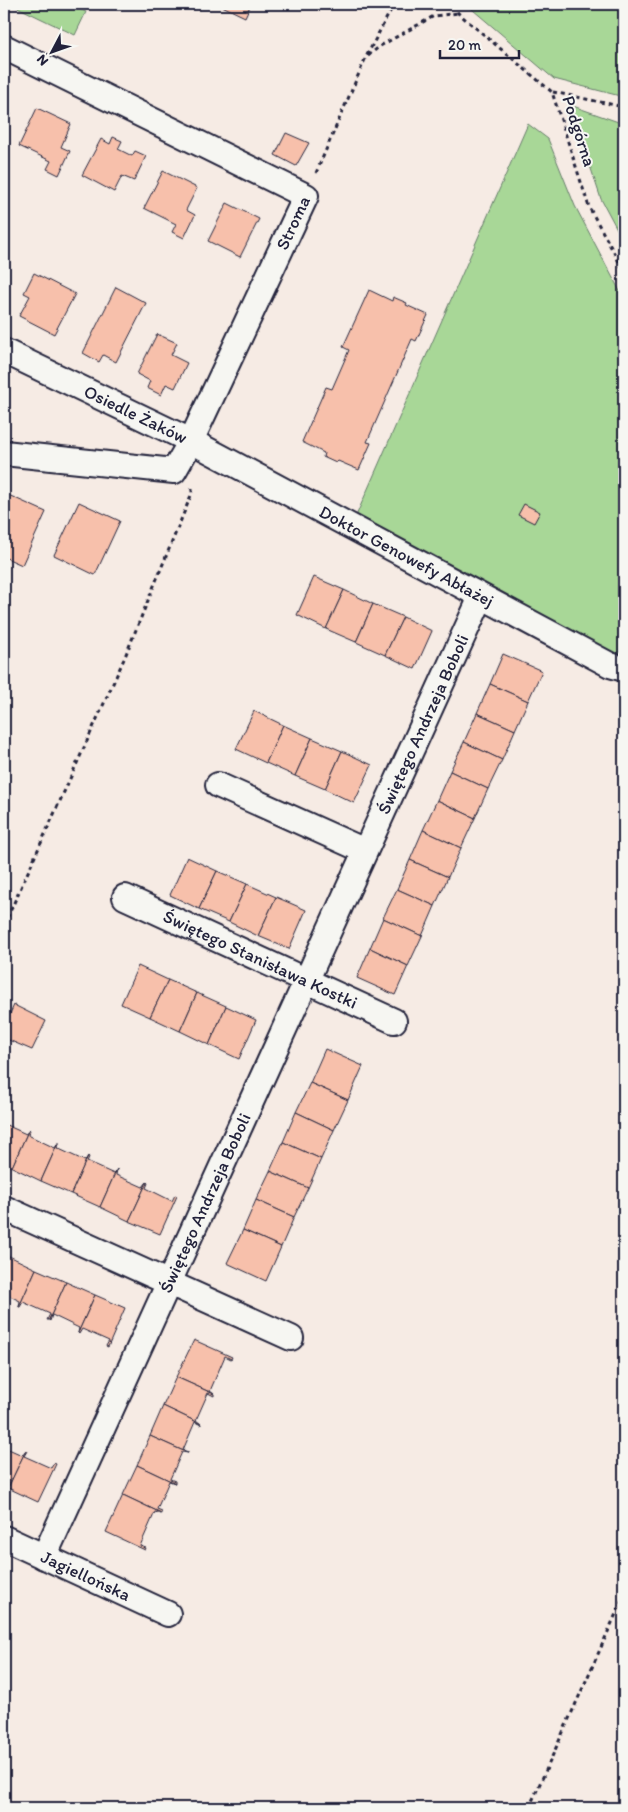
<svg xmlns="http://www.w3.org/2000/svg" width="628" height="1812" viewBox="0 0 628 1812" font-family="Itim,sans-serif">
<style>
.green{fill:#a8d797;stroke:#657c69}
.building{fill:#f7c0ab;stroke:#22223b}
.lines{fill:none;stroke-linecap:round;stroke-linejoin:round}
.street-casing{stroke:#22223b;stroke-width:28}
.path{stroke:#22223b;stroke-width:3;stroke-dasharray:4 4;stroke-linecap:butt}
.street{stroke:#f6f6f2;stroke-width:24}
.labels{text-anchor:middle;stroke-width:4;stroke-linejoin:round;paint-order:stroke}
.street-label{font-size:18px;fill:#22223b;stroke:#f6f6f2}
</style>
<rect width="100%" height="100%" fill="#f6ebe4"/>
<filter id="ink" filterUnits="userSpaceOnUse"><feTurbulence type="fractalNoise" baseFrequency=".02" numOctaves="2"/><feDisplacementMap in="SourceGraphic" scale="10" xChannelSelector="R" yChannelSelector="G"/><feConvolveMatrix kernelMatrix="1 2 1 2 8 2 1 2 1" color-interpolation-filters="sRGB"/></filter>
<g filter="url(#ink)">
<g class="green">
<polygon points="11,4 68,4 86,12 75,35"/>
<polygon points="466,4 624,4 624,97 554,79"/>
<polygon points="570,105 624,124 624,242 601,199"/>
<polygon points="528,124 548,139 575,206 624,299 624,681 604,677 614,655 356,516"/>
</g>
<g class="building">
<polygon points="218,4 251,4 245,17"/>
<polygon points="37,108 71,124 61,147 70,151 59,175 47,169 51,161 19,146"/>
<polygon points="4,110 11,114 4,128"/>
<polygon points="286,133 309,143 296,166 275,155"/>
<polygon points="113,137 122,141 118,149 132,156 135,151 146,156 134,181 122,176 114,192 82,175 101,139 110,144"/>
<polygon points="163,171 197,188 186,210 195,215 184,238 172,232 176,224 144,208"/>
<polygon points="227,203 259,219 240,257 208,241"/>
<polygon points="34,273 75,294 54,334 19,316 30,296 24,293"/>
<polygon points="116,287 146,303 116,362 103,355 99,362 83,353"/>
<polygon points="369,290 392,301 393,297 407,303 406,305 428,315 416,341 412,339 367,442 371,443 359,470 338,461 336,463 323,457 324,453 302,442 326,387 332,389 349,350 343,347"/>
<polygon points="157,334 177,343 171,355 187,363 175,388 166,384 161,395 147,388 150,381 137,374"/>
<polygon points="6,494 46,512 22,565 4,557 4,498"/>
<polygon points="79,502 120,521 95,575 54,555"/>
<polygon points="524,504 540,512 534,523 518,515"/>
<polygon points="314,577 344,590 326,629 297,615"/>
<polygon points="344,590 373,604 356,642 326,629"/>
<polygon points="373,604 403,617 385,655 356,642"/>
<polygon points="403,617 432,631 415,669 385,655"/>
<polygon points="503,654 542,671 528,701 490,684"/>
<polygon points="490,684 528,701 515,730 477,713"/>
<polygon points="254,711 283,725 266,763 236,749"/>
<polygon points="477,713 515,730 502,760 464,742"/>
<polygon points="283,725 312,738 295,776 266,763"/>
<polygon points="312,738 342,751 325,789 295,776"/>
<polygon points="464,742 502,760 488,789 450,771"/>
<polygon points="342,751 372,765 354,803 325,789"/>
<polygon points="450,771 488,789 475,818 437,800"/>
<polygon points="437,800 475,818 461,848 423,830"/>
<polygon points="423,830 461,848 448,877 410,860"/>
<polygon points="187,857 217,871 199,909 170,895"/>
<polygon points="410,860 448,877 435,906 397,889"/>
<polygon points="217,871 247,884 229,922 199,909"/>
<polygon points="247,884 276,897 258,936 229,922"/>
<polygon points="397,889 435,906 422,936 383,918"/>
<polygon points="276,897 306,910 289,949 258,936"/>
<polygon points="383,918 422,936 408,966 370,948"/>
<polygon points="370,948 408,966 395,995 357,978"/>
<polygon points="138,966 168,980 150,1017 121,1004"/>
<polygon points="168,980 197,993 180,1031 150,1017"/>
<polygon points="197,993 226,1006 209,1045 180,1031"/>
<polygon points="14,1005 46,1021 32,1050 4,1038 4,1027"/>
<polygon points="226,1006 256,1020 239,1059 209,1045"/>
<polygon points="325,1049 363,1066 348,1100 310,1083"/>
<polygon points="310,1083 348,1100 334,1130 296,1112"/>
<polygon points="296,1112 334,1130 321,1159 283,1142"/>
<polygon points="4,1124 26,1134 29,1129 12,1167 4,1164"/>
<polygon points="29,1129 30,1130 28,1135 55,1148 58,1143 41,1181 12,1167"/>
<polygon points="283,1142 321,1159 308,1188 270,1171"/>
<polygon points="58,1143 60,1143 57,1148 85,1161 88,1156 71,1194 41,1181"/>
<polygon points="88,1156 89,1157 87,1162 114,1174 117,1169 100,1207 71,1194"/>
<polygon points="117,1169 116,1175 143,1187 147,1182 129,1221 100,1207"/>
<polygon points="270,1171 308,1188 294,1217 256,1200"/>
<polygon points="147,1182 148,1183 146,1188 172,1201 175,1195 177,1196 160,1234 129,1221"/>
<polygon points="256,1200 294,1217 281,1247 243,1230"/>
<polygon points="243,1230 281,1247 266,1281 227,1263"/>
<polygon points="7,1255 36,1269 19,1307 20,1301 4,1293 4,1263"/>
<polygon points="36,1269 66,1282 49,1320 47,1320 50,1314 23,1302 20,1307 19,1307"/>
<polygon points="66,1282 95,1295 78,1333 79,1328 52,1315 50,1321 49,1320"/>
<polygon points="95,1295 125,1308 108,1347 106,1346 109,1341 82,1329 79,1334 78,1333"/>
<polygon points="194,1340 232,1357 231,1359 225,1356 210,1391 214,1394 176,1377"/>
<polygon points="176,1377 214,1394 214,1396 208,1393 196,1420 201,1424 163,1406"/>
<polygon points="163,1406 201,1424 201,1425 195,1422 183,1450 188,1452 188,1453 150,1436"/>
<polygon points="150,1436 188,1453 182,1452 170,1479 175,1481 175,1483 137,1465"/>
<polygon points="4,1447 22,1455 26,1450 8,1488 4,1486"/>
<polygon points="26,1450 27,1451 24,1456 51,1468 54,1463 56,1464 38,1502 8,1488"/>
<polygon points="137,1465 175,1483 169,1481 157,1509 162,1511 161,1513 123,1495"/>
<polygon points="123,1495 161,1513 161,1514 155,1512 140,1546 146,1548 145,1550 106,1532"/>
</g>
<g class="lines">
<g class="street-casing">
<g id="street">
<polyline points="4,47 306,196 191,441 174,471 4,453"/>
<path id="s1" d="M4,351L191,441L610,665L624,669"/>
<polyline points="218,785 365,851"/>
<path id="s2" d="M125,897L394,1021"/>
<polyline points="4,1208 291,1338"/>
<path id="s3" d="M4,1538L168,1614"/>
<path id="s4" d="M44,1557L481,597"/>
</g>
</g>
<g class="path">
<polyline points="454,4 458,13 552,92 589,207 624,271"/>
<polyline points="368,56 380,46 434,16 458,13"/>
<polyline points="553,92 624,107"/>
<polyline points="316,173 366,57 394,4"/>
<polyline points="4,925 124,659 192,493 192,487"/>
<polyline points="529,1808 624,1596"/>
</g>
<use href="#street" class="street"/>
</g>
</g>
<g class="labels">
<g class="street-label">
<text transform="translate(579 131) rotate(72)" y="6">Podgórna</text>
<text transform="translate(293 223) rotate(-65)" y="6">Stroma</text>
<text dy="6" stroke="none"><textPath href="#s1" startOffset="146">Osiedle Żaków</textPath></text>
<text dy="6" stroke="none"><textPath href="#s1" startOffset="452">Doktor Genowefy Abłażej</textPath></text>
<text dy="6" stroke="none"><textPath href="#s4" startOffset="915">Świętego Andrzeja Boboli</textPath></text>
<text dy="6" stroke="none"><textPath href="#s2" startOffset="149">Świętego Stanisława Kostki</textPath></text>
<text dy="6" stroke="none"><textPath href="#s4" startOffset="389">Świętego Andrzeja Boboli</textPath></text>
<text dy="6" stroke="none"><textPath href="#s3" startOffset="90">Jagiellońska</textPath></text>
</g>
</g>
<rect width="628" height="1812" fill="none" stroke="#f6f6f2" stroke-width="20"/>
<rect x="10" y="10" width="608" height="1792" fill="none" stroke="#22223b" stroke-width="2" filter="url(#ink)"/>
<g transform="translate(52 52) rotate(229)" stroke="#f6f6f2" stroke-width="4" paint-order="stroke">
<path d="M0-4L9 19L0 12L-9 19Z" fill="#22223b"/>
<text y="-8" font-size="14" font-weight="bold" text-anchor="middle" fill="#22223b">N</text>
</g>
<path d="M440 50v8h79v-8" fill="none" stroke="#22223b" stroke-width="2.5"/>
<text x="448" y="50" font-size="15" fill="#22223b" stroke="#f6f6f2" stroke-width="4" paint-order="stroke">20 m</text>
</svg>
